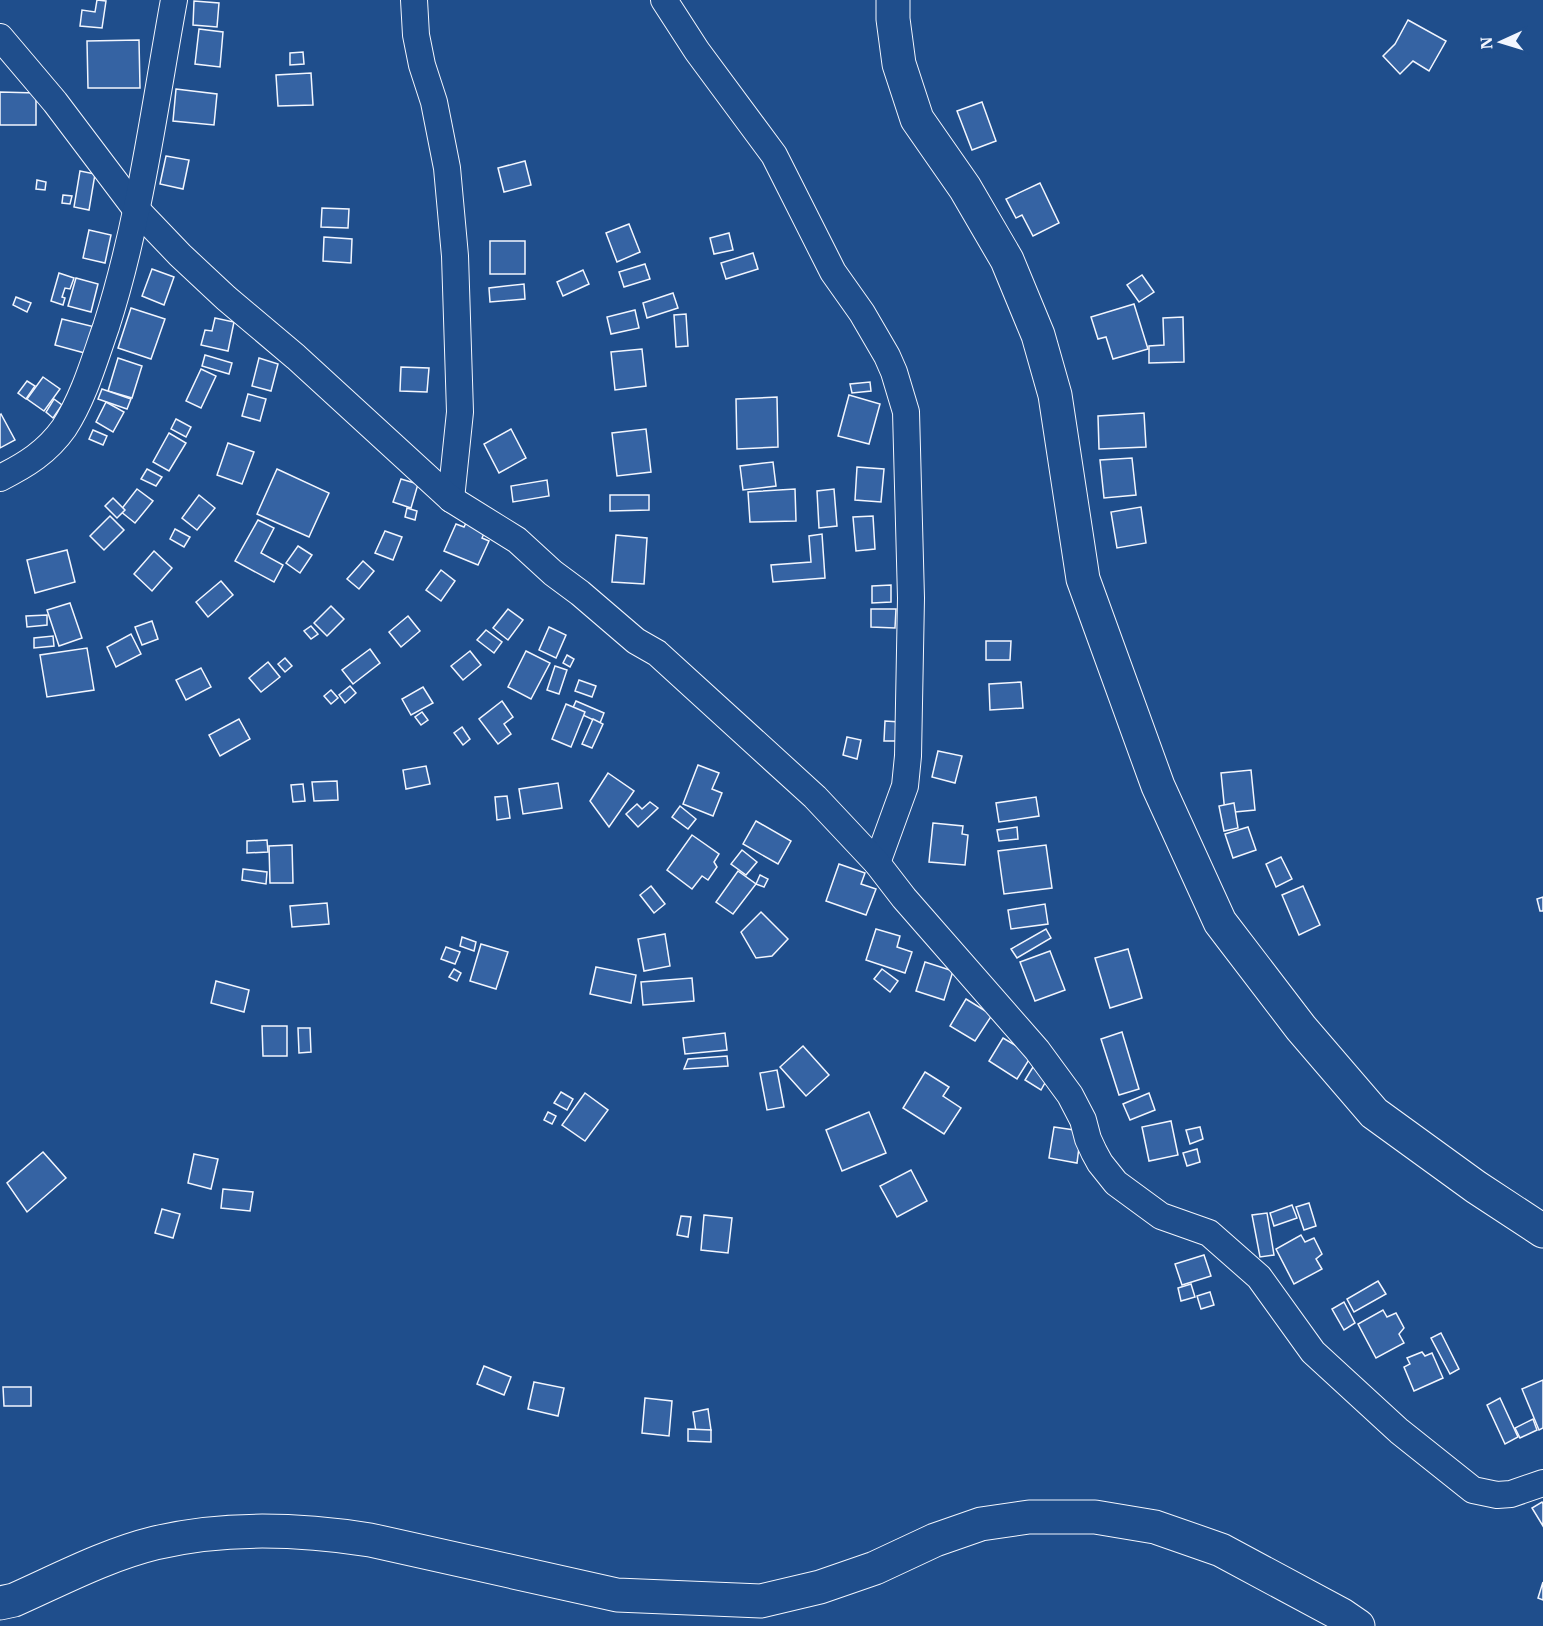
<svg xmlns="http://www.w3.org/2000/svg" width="1543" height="1626" viewBox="0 0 1543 1626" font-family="'IBM Plex Serif',serif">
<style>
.building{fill:#3563a3;stroke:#f2f6ff;stroke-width:1.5}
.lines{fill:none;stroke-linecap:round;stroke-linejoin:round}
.minor-casing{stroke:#f2f6ff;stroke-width:28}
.major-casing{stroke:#f2f6ff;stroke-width:35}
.minor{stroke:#1f4e8c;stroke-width:26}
.major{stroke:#1f4e8c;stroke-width:33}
</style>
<rect width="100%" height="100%" fill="#1f4e8c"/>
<g class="building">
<polygon points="97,0 106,1 102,28 80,26 82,10 95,12"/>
<polygon points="194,1 219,3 217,27 193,25"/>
<polygon points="1408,20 1446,41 1429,71 1413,61 1400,74 1383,56 1395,44"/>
<polygon points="199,29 223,32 220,67 195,64"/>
<polygon points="139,40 140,88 88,88 87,41"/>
<polygon points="303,52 304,64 290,65 290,53"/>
<polygon points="311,73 313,105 278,106 276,75"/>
<polygon points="176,89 217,94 214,125 173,121"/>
<polygon points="0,92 36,93 36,125 0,125"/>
<polygon points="982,102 996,141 972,150 957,111"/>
<polygon points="166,156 189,160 183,189 160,184"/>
<polygon points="525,161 531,185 504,192 498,168"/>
<polygon points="80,171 95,174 89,210 74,207"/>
<polygon points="37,180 46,182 45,190 36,189"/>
<polygon points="1040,183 1059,223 1033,236 1022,215 1016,218 1006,199"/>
<polygon points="63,195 72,196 70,204 62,203"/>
<polygon points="322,208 349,209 348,228 321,227"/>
<polygon points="629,224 640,252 617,262 606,233"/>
<polygon points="89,230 111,235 105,263 83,258"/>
<polygon points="729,233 733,250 714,254 710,238"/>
<polygon points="324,237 352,239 351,263 323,261"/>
<rect x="490" y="241" width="35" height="33"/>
<polygon points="753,253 758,269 726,279 721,263"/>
<polygon points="645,264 650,279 624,287 619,272"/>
<polygon points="152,269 174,277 164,305 142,296"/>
<polygon points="583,270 589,284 563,296 557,282"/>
<polygon points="59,273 74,278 70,289 65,288 62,297 65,298 63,305 51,301"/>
<polygon points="1142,275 1154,292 1139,302 1127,285"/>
<polygon points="76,278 98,284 91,312 68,306"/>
<polygon points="524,284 525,299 490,302 489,288"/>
<polygon points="673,293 678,308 647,318 643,303"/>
<polygon points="16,297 31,303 27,312 13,305"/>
<polygon points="1134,304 1148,349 1113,359 1106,337 1098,339 1091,317"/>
<polygon points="131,308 165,319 151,359 118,348"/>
<polygon points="635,310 639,328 611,334 607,317"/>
<polygon points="686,314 688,346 676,347 674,315"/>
<polygon points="1183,317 1184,362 1149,363 1149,346 1164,345 1163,318"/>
<polygon points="215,318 234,322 228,351 201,345 205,330 212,331"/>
<polygon points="62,319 99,328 92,355 55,345"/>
<polygon points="642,349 646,386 615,390 611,352"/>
<polygon points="205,355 232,363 229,374 202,366"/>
<polygon points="118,358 142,366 132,398 108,391"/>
<polygon points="259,358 278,364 271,391 252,386"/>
<polygon points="401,367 429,368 427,392 400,391"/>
<polygon points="201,369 216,376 201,408 186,401"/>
<polygon points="43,377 60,389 44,411 27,399"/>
<polygon points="27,381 35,386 26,399 18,393"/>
<polygon points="870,382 871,391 852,393 850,384"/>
<polygon points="102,389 131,399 127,409 98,399"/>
<polygon points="248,394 266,399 260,421 242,416"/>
<polygon points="849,395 880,404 869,444 838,436"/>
<polygon points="777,397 778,447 737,449 736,399"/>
<polygon points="54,399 62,405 53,418 46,412"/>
<polygon points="106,402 124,412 113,432 96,422"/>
<polygon points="1144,413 1146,447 1099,449 1098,416"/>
<polygon points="1,414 15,440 0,448 0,415"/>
<polygon points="176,419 191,427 186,437 171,429"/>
<polygon points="511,429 526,458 499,473 484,444"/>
<polygon points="646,429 651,472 617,476 612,433"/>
<polygon points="93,430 107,436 103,445 89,439"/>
<polygon points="169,433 186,443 169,471 153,462"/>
<polygon points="228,443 254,452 242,484 217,475"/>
<polygon points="1132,458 1136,495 1104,498 1100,460"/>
<polygon points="773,462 776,486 743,490 740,466"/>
<polygon points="857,467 884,469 881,502 855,500"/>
<polygon points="147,469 162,477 156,486 141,479"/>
<polygon points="277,469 329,493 309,537 257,514"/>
<polygon points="401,479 418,484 411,508 393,502"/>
<polygon points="547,480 549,496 513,502 511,486"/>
<polygon points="137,489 153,501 135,523 120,511"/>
<polygon points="795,489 796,521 750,522 748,492"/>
<polygon points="834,489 837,526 819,528 817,491"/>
<polygon points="199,495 215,508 197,530 182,518"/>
<polygon points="610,495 649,495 649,510 610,511"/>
<polygon points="113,498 125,510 117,518 105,506"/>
<polygon points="1141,507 1146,543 1117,548 1111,512"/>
<polygon points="407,508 417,511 415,520 405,517"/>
<polygon points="110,516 124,530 104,550 90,536"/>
<polygon points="873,516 875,549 856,551 853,517"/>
<polygon points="258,520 274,528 261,553 283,565 274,582 235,561"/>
<polygon points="467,521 486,529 482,538 489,541 478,565 444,551 456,524 464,527"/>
<polygon points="175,529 190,537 184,547 170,539"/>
<polygon points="385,531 402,537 393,560 375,553"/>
<polygon points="822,534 825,578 773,582 771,565 811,562 809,536"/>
<polygon points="616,535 647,538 644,584 612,582"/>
<polygon points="298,546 312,555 300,573 286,563"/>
<polygon points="67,550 75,582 35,593 27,560"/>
<polygon points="154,551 172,568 152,591 134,574"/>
<polygon points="363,561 374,571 359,589 347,579"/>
<polygon points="441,570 455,581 441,601 426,590"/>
<polygon points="221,581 233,595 208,617 196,602"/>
<polygon points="891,585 891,602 872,603 872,586"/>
<polygon points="70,603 82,638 59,646 47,610"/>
<polygon points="331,606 344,619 327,636 314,623"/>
<polygon points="508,609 523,620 508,640 493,628"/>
<polygon points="871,609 896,609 895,628 871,627"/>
<polygon points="47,615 47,625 27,627 26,616"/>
<polygon points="408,616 420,631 401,647 389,632"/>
<polygon points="152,621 158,639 142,645 135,627"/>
<polygon points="311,626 318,634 311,639 304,631"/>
<polygon points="549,627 566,635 556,658 539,650"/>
<polygon points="486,630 502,642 494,653 477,640"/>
<polygon points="131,634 141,654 116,667 107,647"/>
<polygon points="53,636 54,646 34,648 34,638"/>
<polygon points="986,641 1011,641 1010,660 986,660"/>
<polygon points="87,648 94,690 47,697 40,655"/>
<polygon points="370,649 380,663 353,684 342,670"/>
<polygon points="470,651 481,665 463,680 451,666"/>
<polygon points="526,651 550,663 531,699 508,687"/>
<polygon points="567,655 574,659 570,667 563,663"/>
<polygon points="285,658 292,666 285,672 278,664"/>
<polygon points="268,662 280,677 261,692 249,678"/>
<polygon points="555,666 567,670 559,694 547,690"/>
<polygon points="201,668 211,687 186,700 176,680"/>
<polygon points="579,680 596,686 592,697 575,691"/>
<polygon points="1021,682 1023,708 990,710 989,684"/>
<polygon points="350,686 356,693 345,703 339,695"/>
<polygon points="423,687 433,703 411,715 402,699"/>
<polygon points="331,690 338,698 331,704 324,696"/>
<polygon points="502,701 513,717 504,724 511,734 498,744 479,719"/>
<polygon points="576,701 604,713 600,723 572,710"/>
<polygon points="566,704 585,712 571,747 552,739"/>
<polygon points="422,712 428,720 421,725 415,717"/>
<polygon points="239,719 250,739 220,756 209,735"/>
<polygon points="593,719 603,724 592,748 582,744"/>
<polygon points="885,721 900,722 899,741 884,741"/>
<polygon points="462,727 470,739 463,745 454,733"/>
<polygon points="847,737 861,740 857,759 843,755"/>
<polygon points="938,751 962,756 955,783 932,777"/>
<polygon points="698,765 719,773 712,789 722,793 713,816 683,804"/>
<polygon points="426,766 430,784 406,789 403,770"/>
<polygon points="1251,770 1255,810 1225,813 1221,773"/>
<polygon points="608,773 634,791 609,827 590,801"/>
<polygon points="337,781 338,800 314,801 312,782"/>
<polygon points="558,783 562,808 523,814 519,789"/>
<polygon points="303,784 305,801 293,802 291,785"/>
<polygon points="507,796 510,818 497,820 495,797"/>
<polygon points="1036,797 1039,816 999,822 996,803"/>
<polygon points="650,802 658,808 638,827 626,814 637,804 642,809"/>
<polygon points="1234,803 1238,828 1224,831 1219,806"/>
<polygon points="680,806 696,819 688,829 672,817"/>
<polygon points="756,821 791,841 778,864 743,844"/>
<polygon points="933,823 963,826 962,834 968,835 965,865 929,862"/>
<polygon points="1017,827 1018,839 999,841 997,830"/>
<polygon points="1248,827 1256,850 1233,858 1225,834"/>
<polygon points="692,835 719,854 714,862 717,867 708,880 702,876 692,889 667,870"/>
<polygon points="267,840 268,852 247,853 247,841"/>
<polygon points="292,845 293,883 270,883 269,846"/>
<polygon points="1046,845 1052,888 1004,894 998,851"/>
<polygon points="742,850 757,862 746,875 731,864"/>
<polygon points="1281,857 1292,879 1276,887 1266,864"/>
<polygon points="839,864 865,873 861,884 876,889 866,915 826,901"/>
<polygon points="243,869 267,872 266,884 242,880"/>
<polygon points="738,871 756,884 733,914 716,902"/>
<polygon points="760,875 768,879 764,887 756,884"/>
<polygon points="651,886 665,904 654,913 640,895"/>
<polygon points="1303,886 1320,925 1299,935 1282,895"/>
<polygon points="1543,897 1543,911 1540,911 1537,899"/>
<polygon points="327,903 329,924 292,927 290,906"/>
<polygon points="1045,904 1048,924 1011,929 1008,910"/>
<polygon points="761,912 788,939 772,956 756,958 741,932"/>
<polygon points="876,929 900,936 897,947 912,952 905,973 866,960"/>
<polygon points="1046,929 1051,938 1017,958 1011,949"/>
<polygon points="665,934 670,966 644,971 638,939"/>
<polygon points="462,937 476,942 474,951 460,946"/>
<polygon points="481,944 508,952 496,989 470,981"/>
<polygon points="446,947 460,952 455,964 441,959"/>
<polygon points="1128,949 1142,998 1110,1008 1095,958"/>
<polygon points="1050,951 1065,990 1035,1001 1020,962"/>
<polygon points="925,962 953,971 944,1000 916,991"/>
<polygon points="596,967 636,975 631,1003 590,994"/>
<polygon points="454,969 461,973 457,981 449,977"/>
<polygon points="882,969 898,981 890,992 874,979"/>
<polygon points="692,978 694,1001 643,1005 641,982"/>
<polygon points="216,981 249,990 244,1012 211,1003"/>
<polygon points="966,999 992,1015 975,1041 950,1026"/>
<polygon points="262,1026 287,1026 287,1056 263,1056"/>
<polygon points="298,1028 310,1028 311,1052 299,1053"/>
<polygon points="1122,1032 1139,1089 1119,1095 1101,1039"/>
<polygon points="725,1033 727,1050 685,1054 683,1038"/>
<polygon points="1003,1038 1032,1055 1017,1079 989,1061"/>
<polygon points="803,1046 829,1075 806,1096 780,1067"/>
<polygon points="727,1056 728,1066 684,1069 688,1059"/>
<polygon points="1036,1062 1051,1072 1041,1090 1025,1080"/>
<polygon points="777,1070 784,1107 767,1110 760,1073"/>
<polygon points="925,1072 949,1087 943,1096 961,1108 944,1134 903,1108"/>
<polygon points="561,1092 573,1099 567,1110 554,1103"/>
<polygon points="585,1093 608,1110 585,1141 562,1125"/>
<polygon points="1149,1093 1155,1110 1130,1120 1123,1104"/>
<polygon points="548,1112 556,1116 552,1124 544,1120"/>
<polygon points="869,1112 886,1153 842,1171 826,1130"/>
<polygon points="1171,1121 1178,1155 1149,1161 1142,1127"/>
<polygon points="1054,1127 1081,1131 1077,1163 1049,1158"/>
<polygon points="1200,1127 1203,1139 1190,1144 1186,1130"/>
<polygon points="1197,1149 1200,1162 1187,1166 1183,1153"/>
<polygon points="43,1152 66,1178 27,1212 7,1183"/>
<polygon points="194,1154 218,1159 211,1189 188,1183"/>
<polygon points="911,1170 927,1201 897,1217 880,1186"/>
<polygon points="223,1189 253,1192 250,1211 221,1208"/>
<polygon points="1309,1203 1316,1226 1304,1230 1296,1207"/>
<polygon points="1292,1205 1297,1218 1274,1226 1270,1213"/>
<polygon points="162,1209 180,1214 173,1238 155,1233"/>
<polygon points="1267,1213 1274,1255 1260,1257 1252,1215"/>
<polygon points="704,1215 732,1218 728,1253 701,1250"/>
<polygon points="681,1216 691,1217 688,1237 677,1235"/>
<polygon points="1301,1235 1305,1242 1314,1238 1322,1254 1316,1259 1322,1269 1294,1284 1276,1249"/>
<polygon points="1204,1255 1211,1276 1182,1285 1175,1264"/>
<polygon points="1378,1281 1386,1294 1354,1312 1347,1299"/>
<polygon points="1191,1284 1195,1297 1181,1301 1178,1288"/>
<polygon points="1210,1292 1214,1305 1201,1309 1197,1296"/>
<polygon points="1344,1302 1355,1323 1344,1330 1332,1309"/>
<polygon points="1383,1310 1387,1317 1396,1313 1404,1328 1399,1334 1404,1343 1376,1358 1358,1324"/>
<polygon points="1441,1333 1459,1369 1450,1374 1431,1338"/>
<polygon points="1422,1352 1425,1356 1432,1353 1443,1378 1414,1391 1404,1367 1410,1364 1407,1358"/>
<polygon points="484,1366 511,1377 504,1395 477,1384"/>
<polygon points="1543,1380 1543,1428 1539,1430 1522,1389"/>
<polygon points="534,1382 564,1388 558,1416 528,1409"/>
<polygon points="3,1387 31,1387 31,1406 4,1406"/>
<polygon points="645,1398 672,1401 669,1436 642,1433"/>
<polygon points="1500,1398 1518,1437 1505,1444 1487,1405"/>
<polygon points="708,1409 711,1430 696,1432 693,1412"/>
<polygon points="1533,1419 1537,1430 1520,1438 1515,1428"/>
<polygon points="688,1429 711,1430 711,1442 688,1441"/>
<polygon points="1542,1502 1543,1504 1543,1526 1532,1508"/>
<polygon points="1543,1582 1543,1600 1538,1598"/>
</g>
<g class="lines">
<g class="minor-casing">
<g id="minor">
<polyline points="414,0 416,35 422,65 434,102 447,168 455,256 460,412 451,499"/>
<polyline points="664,0 697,51 774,155 833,272 862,313 887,356 894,372 906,412 911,598 908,756 905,786 877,863"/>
<polyline points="0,37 55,102 135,208 180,255 226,298 296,357 451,499 517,540 553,573 580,593 636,641 657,653 815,797 877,863 904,898 1037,1050 1070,1095 1083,1120 1088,1139 1094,1152 1100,1163 1116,1183 1161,1216 1209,1233 1259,1277 1313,1352 1399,1431 1473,1490 1497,1495 1511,1494 1543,1483"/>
<path d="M0,478C26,465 47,452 64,428C84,397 94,361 106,327C140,221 154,109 174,0"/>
</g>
</g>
<g class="major-casing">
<g id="major">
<polyline points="893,0 893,19 899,64 917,119 965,188 1007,260 1038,335 1055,395 1083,579 1158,786 1220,922 1301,1028 1374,1113 1476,1187 1543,1231"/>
<path d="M0,1603L14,1600C59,1580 106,1555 155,1543C225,1526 299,1529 370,1540L617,1595L761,1601L820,1587L875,1568L935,1540L981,1524L1029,1517H1095L1155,1527L1221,1550L1342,1615L1358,1626"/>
</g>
</g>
<use href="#minor" class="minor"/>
<use href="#major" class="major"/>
</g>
<g transform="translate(1501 42) rotate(266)" stroke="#1f4e8c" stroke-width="4.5" paint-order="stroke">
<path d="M0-4.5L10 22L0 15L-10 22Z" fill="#f2f6ff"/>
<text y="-9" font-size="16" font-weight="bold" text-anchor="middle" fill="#f2f6ff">N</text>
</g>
</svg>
